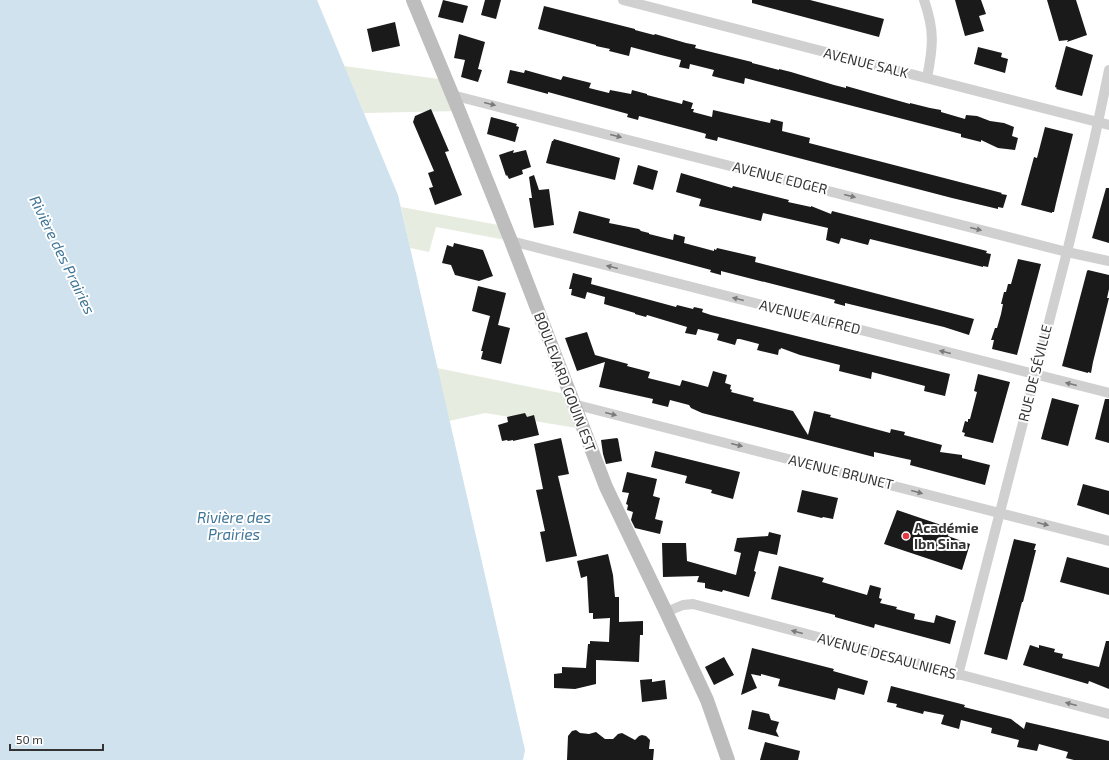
<svg xmlns="http://www.w3.org/2000/svg" width="1109" height="760" viewBox="0 0 1109 760" font-family="'Exo 2',sans-serif">
<style>
.green{fill:#e6ecdf}
.water{fill:#cfe2ee}
.building{fill:#1a1a1a}
.lines{fill:none;stroke-linecap:round;stroke-linejoin:round}
.street{stroke:#d0d0d0;stroke-width:10}
.secondary{stroke:#bdbdbd;stroke-width:14}
.oneway{fill:#7a7a7a}
.poi-dot{fill:#e63946;stroke:#fff;stroke-width:1.5}
.labels{text-anchor:middle;stroke-width:4;stroke-linejoin:round;paint-order:stroke}
.street-label{font-size:14px;fill:#333;stroke:#fff}
.poi-label{font-size:14px;font-weight:bold;fill:#333;stroke:#fff;text-anchor:start}
.water-label{font-size:15px;font-style:italic;fill:#3f7597;stroke:#fff}
</style>
<rect width="100%" height="100%" fill="#fff"/>
<g class="green">
<polygon points="344,66 446,80 459,111 364,113"/>
<polygon points="401,207 504,226 511,241 436,227 429,252 410,248"/>
<polygon points="437,368 570,395 583,429 485,413 449,421"/>
</g>
<polygon class="water" points="0,0 317,0 398,195 525,750 523,760 0,760"/>
<g class="building">
<polygon points="443,0 468,6 463,23 438,17"/>
<polygon points="485,0 501,0 496,19 481,15"/>
<polygon points="752,0 810,0 884,19 879,37 752,3"/>
<polygon points="955,0 981,0 986,14 979,16 984,31 965,36"/>
<polygon points="1047,0 1076,0 1087,35 1067,42 1068,40 1059,41"/>
<polygon points="544,6 635,29 635,30 654,35 655,34 686,43 696,45 695,48 752,62 752,63 779,70 779,69 791,72 834,85 846,88 846,86 910,104 910,103 930,108 941,110 941,112 965,119 966,115 977,116 990,121 1004,123 1014,127 1012,136 1018,138 1015,150 998,148 981,140 981,142 961,137 961,134 745,78 744,84 712,76 714,70 690,64 689,69 679,67 681,60 661,55 631,47 629,56 609,51 610,49 596,46 596,45 538,29"/>
<polygon points="395,22 400,46 372,52 367,29"/>
<polygon points="459,34 485,42 478,69 482,70 478,82 461,77 465,60 454,58"/>
<polygon points="1066,46 1093,55 1082,96 1056,89 1057,88 1055,87"/>
<polygon points="978,47 1002,53 1001,57 1008,59 1005,73 974,64"/>
<polygon points="510,70 524,73 525,70 561,80 563,76 591,83 589,88 609,93 610,90 631,94 632,90 647,94 647,95 682,104 683,100 693,103 691,109 694,109 693,112 712,117 713,110 770,123 771,119 783,122 782,131 810,138 809,143 1002,193 1001,194 1007,195 1003,208 998,207 998,209 952,198 718,137 717,141 705,138 706,134 703,133 639,116 638,120 627,117 628,114 548,92 548,94 507,83"/>
<polygon points="431,109 449,151 445,152 462,195 435,205 429,188 433,187 428,173 434,171 413,122 415,116"/>
<polygon points="491,117 517,124 516,126 519,127 515,142 487,134"/>
<polygon points="1045,127 1073,134 1056,203 1054,212 1052,212 1052,213 1021,205 1034,157 1037,158"/>
<polygon points="554,139 620,158 615,180 546,163 552,141 553,141"/>
<polygon points="514,150 513,153 526,150 531,167 522,170 523,174 509,179 507,175 506,176 499,155"/>
<polygon points="638,165 658,171 653,190 633,184"/>
<polygon points="681,173 732,188 733,186 789,200 788,202 811,207 811,206 831,214 832,211 987,251 986,253 991,254 988,267 983,266 983,267 870,239 868,245 841,238 839,244 826,240 828,228 763,213 761,221 699,206 701,199 676,192"/>
<polygon points="534,175 539,190 549,189 554,225 534,228 529,198 532,198 529,177"/>
<polygon points="1106,188 1109,188 1109,243 1092,238"/>
<polygon points="579,211 610,219 609,223 639,229 641,231 649,233 649,234 673,240 674,234 685,237 684,243 714,251 714,249 716,250 717,248 756,257 755,262 974,319 969,335 944,327 845,303 845,306 834,303 835,300 804,292 721,271 721,275 710,272 711,270 573,233"/>
<polygon points="454,243 483,250 493,276 479,281 455,275 451,265 442,263 447,245 453,247"/>
<polygon points="1018,259 1041,264 1017,355 992,349 994,340 991,340 995,328 997,328 1001,314 1003,304 1001,304 1004,292 1006,292 1008,284 1011,284"/>
<polygon points="1088,270 1109,275 1109,289 1107,298 1109,298 1093,362 1091,373 1088,372 1088,373 1062,366 1087,271"/>
<polygon points="573,273 592,278 591,284 676,307 677,305 693,309 694,307 703,309 702,312 711,315 950,374 945,396 924,391 925,386 872,372 871,379 839,371 840,365 800,355 781,348 780,350 779,349 778,355 757,350 759,344 740,339 737,339 735,345 717,340 719,334 698,329 696,335 685,333 687,327 647,315 646,317 635,314 635,313 604,304 605,297 587,292 585,299 571,295 572,289 569,289"/>
<polygon points="478,286 506,293 498,325 510,328 501,364 481,359 483,351 481,351 490,316 472,311"/>
<polygon points="587,332 595,355 628,364 627,366 650,372 648,378 680,386 682,380 708,387 713,371 727,375 725,383 731,385 730,389 732,390 731,392 754,398 753,401 793,411 808,435 814,411 831,415 830,417 890,433 891,429 905,432 904,435 942,445 940,452 962,455 962,458 990,465 985,485 910,465 911,460 874,452 874,457 702,413 691,408 689,405 670,400 668,407 652,403 653,399 599,387 605,362 577,371 565,338"/>
<polygon points="978,374 1010,382 993,443 964,436 965,433 962,432 965,421 968,422 968,419 970,419 977,392 974,391"/>
<polygon points="1052,398 1079,405 1068,446 1041,439"/>
<polygon points="1105,399 1109,399 1109,443 1095,439"/>
<polygon points="525,413 527,417 534,415 539,435 513,441 513,440 508,441 507,440 502,441 498,425 508,422 507,417"/>
<polygon points="561,438 569,474 558,476 577,556 546,562 540,532 545,531 536,490 543,489 534,444"/>
<polygon points="617,438 618,439 622,461 606,464 603,454 601,440"/>
<polygon points="655,451 740,472 733,499 711,493 712,490 685,483 687,476 651,467"/>
<polygon points="627,472 657,479 653,496 660,498 655,519 663,521 660,534 635,528 631,520 633,512 627,510 628,505 626,504 629,493 622,492"/>
<polygon points="1083,484 1109,491 1109,515 1077,505"/>
<polygon points="802,490 838,498 833,519 823,517 822,518 797,512"/>
<polygon points="897,510 950,528 948,536 970,544 962,570 884,544"/>
<polygon points="769,532 781,535 777,555 759,551 754,571 756,572 749,597 723,590 722,592 705,588 705,583 697,582 699,576 663,577 662,543 686,543 687,561 736,575 741,553 734,551 737,538 768,536"/>
<polygon points="1014,539 1036,544 1034,550 1036,550 1023,602 1022,602 1007,660 984,654"/>
<polygon points="608,554 613,575 615,597 619,597 619,622 643,621 643,635 640,635 639,662 596,660 596,684 575,689 554,688 554,674 562,673 562,667 586,668 588,644 590,644 590,641 609,642 610,618 593,619 593,613 589,613 587,576 581,578 577,561"/>
<polygon points="1067,557 1109,568 1109,595 1060,582"/>
<polygon points="779,566 824,578 822,582 867,595 870,585 881,588 879,598 882,599 880,603 897,607 896,609 915,614 914,619 934,623 936,615 956,621 950,644 875,624 874,628 835,617 835,615 771,599"/>
<polygon points="1106,641 1109,641 1109,689 1089,681 1088,684 1023,665 1030,645 1039,648 1039,645 1055,649 1054,652 1063,654 1062,658 1099,667"/>
<polygon points="752,648 834,669 833,671 868,681 864,695 838,688 835,700 778,686 780,679 761,674 761,676 751,674 757,688 741,695"/>
<polygon points="724,657 734,675 714,685 705,667"/>
<polygon points="652,679 652,682 665,680 667,699 642,702 640,680"/>
<polygon points="891,686 965,705 964,707 1011,719 1024,729 1026,722 1109,741 1109,760 1074,760 1066,758 1068,752 1039,744 1037,751 1017,747 1019,740 991,733 992,728 961,720 959,729 941,724 944,715 924,711 923,714 896,707 897,704 887,702"/>
<polygon points="752,710 769,714 771,720 779,722 776,731 779,737 748,729"/>
<polygon points="576,730 580,733 589,734 596,732 605,739 613,739 618,734 622,733 635,740 639,736 642,735 646,736 650,740 649,749 654,749 653,760 567,760 568,736 572,731"/>
<polygon points="765,742 800,751 798,760 760,760"/>
</g>
<g class="lines">
<g class="street">
<polyline points="623,0 1109,125"/>
<path d="M924,0C935,31 933,47 927,78"/>
<polyline points="452,95 1067,252 1109,261"/>
<polyline points="511,241 1109,393"/>
<polyline points="573,404 1109,541"/>
<polyline points="666,612 683,605 693,604 1109,714"/>
<polyline points="958,675 1067,252 1094,141 1109,70"/>
</g>
<polyline class="secondary" points="413,0 459,111 511,241 606,487 666,612 707,700 728,760"/>
</g>
<defs><path id="oneway-solid" d="M-6-.8H1V-3.2L6.5 0L1 3.2V.8H-6Z"/></defs>
<g class="oneway">
<use href="#oneway-solid" transform="translate(490 104) rotate(14)"/>
<use href="#oneway-solid" transform="translate(616 136) rotate(14)"/>
<use href="#oneway-solid" transform="translate(850 196) rotate(14)"/>
<use href="#oneway-solid" transform="translate(976 229) rotate(14)"/>
<use href="#oneway-solid" transform="translate(612 267) rotate(-166)"/>
<use href="#oneway-solid" transform="translate(738 299) rotate(-166)"/>
<use href="#oneway-solid" transform="translate(945 352) rotate(-166)"/>
<use href="#oneway-solid" transform="translate(1071 384) rotate(-166)"/>
<use href="#oneway-solid" transform="translate(611 414) rotate(14)"/>
<use href="#oneway-solid" transform="translate(737 445) rotate(14)"/>
<use href="#oneway-solid" transform="translate(917 492) rotate(15)"/>
<use href="#oneway-solid" transform="translate(1043 524) rotate(14)"/>
<use href="#oneway-solid" transform="translate(797 632) rotate(-165)"/>
<use href="#oneway-solid" transform="translate(1071 704) rotate(-165)"/>
</g>
<circle class="poi-dot" cx="906" cy="536" r="4"/>
<g class="labels">
<g class="street-label">
<text transform="translate(866 63) rotate(14)" y="5">AVENUE SALK</text>
<text transform="translate(780 178) rotate(14)" y="5">AVENUE EDGER</text>
<text transform="translate(810 317) rotate(14)" y="5">AVENUE ALFRED</text>
<text transform="translate(1035 373) rotate(-76)" y="5">RUE DE SÉVILLE</text>
<text transform="translate(565 382) rotate(69)" y="5">BOULEVARD GOUIN EST</text>
<text transform="translate(841 472) rotate(14)" y="5">AVENUE BRUNET</text>
<text transform="translate(887 656) rotate(15)" y="5">AVENUE DESAULNIERS</text>
</g>
<g class="poi-label">
<text x="914" y="533">Académie<tspan x="914" dy="16">Ibn Sina</tspan></text>
</g>
<g class="water-label">
<text transform="translate(62 255) rotate(64)" y="5">Rivière des Prairies</text>
<text x="234" y="523">Rivière des<tspan x="234" dy="17">Prairies</tspan></text>
</g>
</g>
<path d="M10 744v6h93v-6" fill="none" stroke="#333333" stroke-width="2"/>
<text x="16" y="744" font-size="12" fill="#333333" stroke="#ffffff" stroke-width="3" paint-order="stroke">50 m</text>
</svg>
